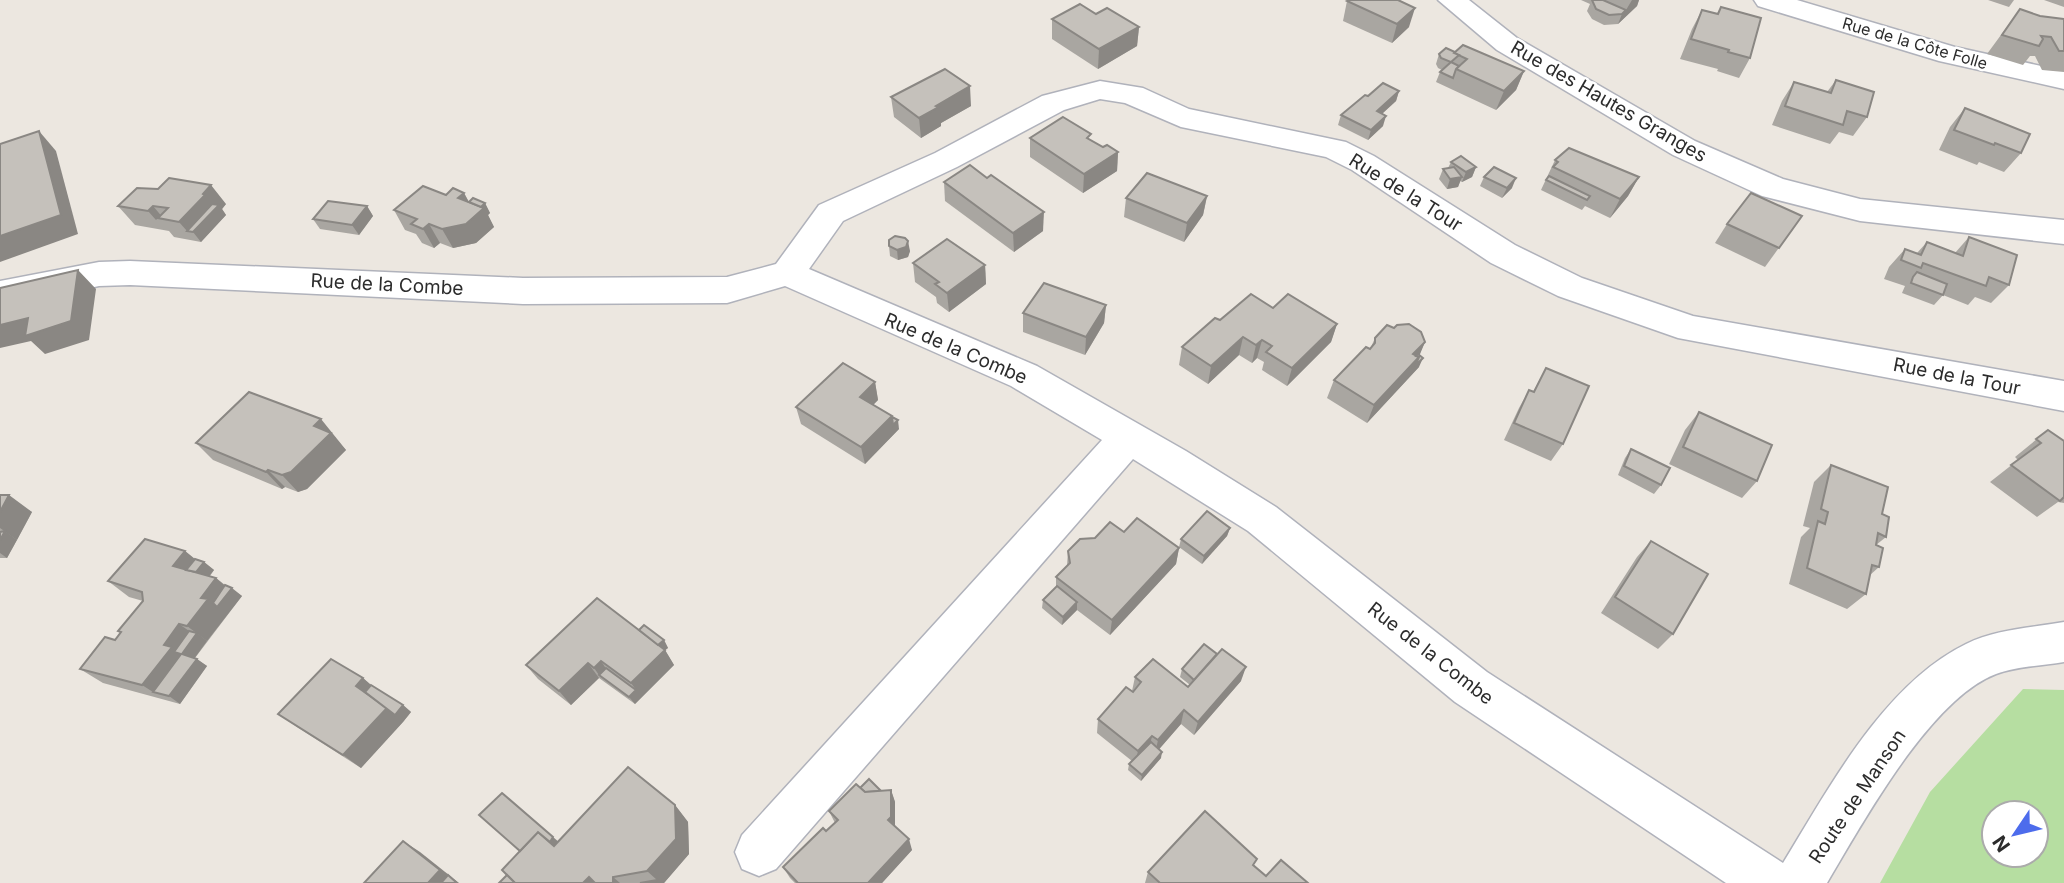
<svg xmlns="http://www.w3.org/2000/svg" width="2064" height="883" viewBox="0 0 2064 883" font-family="Inter,sans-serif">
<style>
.green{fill:#b6dea1;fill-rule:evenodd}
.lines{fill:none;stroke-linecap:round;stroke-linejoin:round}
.minor-casing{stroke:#b0b2bb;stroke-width:3}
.minor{fill:#fff;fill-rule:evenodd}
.wall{fill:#a9a6a1}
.shaded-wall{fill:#8a8783}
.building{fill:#c5c1bb;stroke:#8a8783;stroke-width:2}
.labels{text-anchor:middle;stroke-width:5;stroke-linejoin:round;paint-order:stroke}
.far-street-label{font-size:16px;fill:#2c2c2c;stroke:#fff}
.street-label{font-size:19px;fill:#2c2c2c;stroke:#fff}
</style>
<rect width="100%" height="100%" fill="#ece7e0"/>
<path class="green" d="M2023,689L2064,690V883H1880L1930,792ZM1994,813H2036V855H1994Z"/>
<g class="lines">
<g class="minor-casing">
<g id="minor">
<polygon points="1438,0 1469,0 1517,38 1695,141 1783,179 1860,199 2064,220 2064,244 1860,221 1762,196 1673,155 1497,50"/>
<polygon points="1754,0 1797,0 1955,47 2064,71 2064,89 1939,61 1758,6"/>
<path d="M1100,81L1143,88L1189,109L1346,142L1374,156L1515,245L1582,278L1693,316L2064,381V411L1678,338L1558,296L1491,263L1352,170L1326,157L1181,127L1125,103L1100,99L1064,110L957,167L843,221L809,269L1037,366L1186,451L1276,507L1487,672L1783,863C1829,788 1884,684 1966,644C1996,629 2031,628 2064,622V662C2042,666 2016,666 1996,674C1930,699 1862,824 1827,883H1726L1455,702L1248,531L1133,459L776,869L759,876L742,869L735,852L742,835L1102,440L1011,386L785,286L727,303L523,304L130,285L99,286L0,307V281L99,262L130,261L523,278L727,277L776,264L819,205L935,153L1042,96Z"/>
</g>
</g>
<use href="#minor" class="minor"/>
</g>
<g class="wall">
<polygon points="1581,0 1639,0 1637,6 1618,24 1604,25 1592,19 1587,11 1590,4"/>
<polygon points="1988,0 2014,0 2009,7"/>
<polygon points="2044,0 2064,0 2064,7"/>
<polygon points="1347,1 1409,27 1392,43 1343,21"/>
<polygon points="1721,7 1750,58 1739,78 1717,71 1718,69 1680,59 1692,29 1702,10 1717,14"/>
<polygon points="2020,9 2040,16 2064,19 2064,72 2042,70 2035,56 2030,56 2023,65 1987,54"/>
<polygon points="1096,14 1139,27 1137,46 1098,69 1052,39 1052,19"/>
<polygon points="1455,52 1524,71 1516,90 1496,110 1436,82 1440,72 1442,70 1438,68 1436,64 1439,54"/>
<polygon points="1836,80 1867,117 1853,136 1839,132 1830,144 1772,125 1782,101 1794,82 1827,92"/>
<polygon points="1399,91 1396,101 1382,114 1383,126 1368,140 1338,125 1341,115 1368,96"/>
<polygon points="891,97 971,106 941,123 941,126 921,138 894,117"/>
<polygon points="1965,108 2021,153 2004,172 1979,162 1977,165 1939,150 1950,127"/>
<polygon points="1030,138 1091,140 1103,147 1118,152 1117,171 1083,193 1030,157"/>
<polygon points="1555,160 1639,177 1628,196 1610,218 1585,206 1582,210 1541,190"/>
<polygon points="1451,162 1476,167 1472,177 1462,182 1460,181 1458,187 1447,189 1439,179 1443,169 1448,168"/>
<polygon points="1484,177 1512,188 1502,198 1480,186"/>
<polygon points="987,178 1043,231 1014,252 945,201 944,182"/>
<polygon points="464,193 469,202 485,203 490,213 488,215 494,227 476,243 453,248 440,243 434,248 422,243 416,234 405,230 394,210 446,195"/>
<polygon points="1207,196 1203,215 1184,242 1124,217 1126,198"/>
<polygon points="226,204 222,209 226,215 201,242 174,237 169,231 135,225 118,206"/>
<polygon points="367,206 373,216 359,235 320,229 313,219"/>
<polygon points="1802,216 1765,267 1715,243 1727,224"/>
<polygon points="1969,237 2009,285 1991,303 1975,297 1968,305 1943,295 1934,305 1902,293 1905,286 1884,279 1889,267 1905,249 1917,253 1927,242 1955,253"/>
<polygon points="889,246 910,251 908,257 898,260 890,256"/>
<polygon points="913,263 985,265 986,284 949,312 937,303 936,297 915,282"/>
<polygon points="1106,305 1104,323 1085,355 1023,332 1023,313"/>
<polygon points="1273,308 1337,324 1331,342 1287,386 1262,370 1264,362 1257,358 1252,363 1239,355 1208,384 1179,365 1182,347 1220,320"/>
<polygon points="1375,338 1425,342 1419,355 1419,367 1367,423 1327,398 1334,380 1371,347"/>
<polygon points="1546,368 1563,444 1551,461 1504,440 1519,408 1529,390 1533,392"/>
<polygon points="875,382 878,400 873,405 899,429 865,464 801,424 796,407"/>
<polygon points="1699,412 1757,481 1742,498 1669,464 1685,430"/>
<polygon points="2048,430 2064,441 2064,503 2058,502 2037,517 1990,482 2018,460 2015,457"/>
<polygon points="336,437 335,438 346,450 307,489 298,492 285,487 282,489 213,460 196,443"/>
<polygon points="1631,449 1661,485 1654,494 1618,475 1625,458"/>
<polygon points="1831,465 1882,515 1886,537 1876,545 1879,567 1870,575 1866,594 1847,609 1789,584 1801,537 1810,528 1803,526 1814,482"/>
<polygon points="0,495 32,512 7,558 0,558"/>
<polygon points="1230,528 1227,536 1202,564 1179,547 1181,539"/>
<polygon points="1124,532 1179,548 1176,564 1110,635 1077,610 1062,625 1042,608 1043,600 1056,587 1056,577 1067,566 1068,551 1095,538"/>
<polygon points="1651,541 1673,634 1658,649 1601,613 1637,557"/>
<polygon points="185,551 195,559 204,562 214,570 210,576 216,578 225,585 242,596 195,658 207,666 180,704 103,683 80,669 115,640 121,633 118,631 143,601 129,597 108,581"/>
<polygon points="639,630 664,640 668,648 665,650 674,665 635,704 599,678 571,705 538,679 526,665"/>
<polygon points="1182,669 1241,681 1194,735 1181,724 1159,749 1161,758 1141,781 1128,770 1129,764 1132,761 1097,733 1098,719 1132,691 1135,677 1188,687 1190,685 1180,677"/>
<polygon points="363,678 371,685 403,705 411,712 403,722 361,768 297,727 278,714"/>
<polygon points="860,788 881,791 891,790 895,802 895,826 912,850 882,883 795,883 790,878 783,867 826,831 835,823 829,811"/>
<polygon points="675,805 688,822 689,854 664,883 499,883 558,842"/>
<polygon points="1254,865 1266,876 1308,883 1145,883 1148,872"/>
</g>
<g class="shaded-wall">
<polygon points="1632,0 1639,0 1637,6 1618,24 1622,14 1626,10"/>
<polygon points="1415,8 1409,27 1392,43 1397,24"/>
<polygon points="1139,27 1137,46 1098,69 1099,49"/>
<polygon points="1524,71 1516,90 1496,110 1504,91"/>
<polygon points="970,86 971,106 941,123 941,126 921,138 919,118 936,106"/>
<polygon points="1399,91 1396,101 1374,121 1377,111"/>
<polygon points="1386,116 1383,126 1368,140 1371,130"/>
<polygon points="39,131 56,151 78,234 0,262 0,236"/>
<polygon points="1118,152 1117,171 1083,193 1084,174"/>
<polygon points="1476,167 1472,177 1462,182 1466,172"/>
<polygon points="1462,177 1458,187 1447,189 1450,179"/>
<polygon points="1639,177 1628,196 1610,218 1620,199"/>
<polygon points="1516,178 1512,188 1502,198 1507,188"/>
<polygon points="211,185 226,204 222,209 226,215 201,242 193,232 187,231 179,222"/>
<polygon points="464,193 474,212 458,198"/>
<polygon points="1207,196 1203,215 1184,242 1187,223"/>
<polygon points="485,203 490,213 488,215 494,227 476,243 453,248 442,229 475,212"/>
<polygon points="153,206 164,219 158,218 156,220 148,211"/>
<polygon points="367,206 373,216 359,235 352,225"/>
<polygon points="1044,212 1043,231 1014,252 1013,233"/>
<polygon points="429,224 440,243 434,248 423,229"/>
<polygon points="908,241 910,251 908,257 898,260 897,250"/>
<polygon points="985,265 986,284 949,312 947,293"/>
<polygon points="78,270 96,289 89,340 45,354 31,341 0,348 0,325"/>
<polygon points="1106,305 1104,323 1085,355 1086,337"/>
<polygon points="1337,324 1331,342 1287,386 1292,368"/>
<polygon points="1243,337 1239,355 1208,384 1211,366"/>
<polygon points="1262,340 1257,358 1252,363 1256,345"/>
<polygon points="1425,342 1418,359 1423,358 1419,367 1367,423 1374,405 1413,354"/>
<polygon points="875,382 878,400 869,409 860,397"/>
<polygon points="892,416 898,420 899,429 865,464 861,447"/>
<polygon points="321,419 346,450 307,489 298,492 282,475 314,426"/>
<polygon points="268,470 285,487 282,489 266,472"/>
<polygon points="9,495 32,512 17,540 0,528 0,512"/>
<polygon points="1230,528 1227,536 1202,564 1204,556"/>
<polygon points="5,531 17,540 7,558 0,553 0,536"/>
<polygon points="1179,548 1176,564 1110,635 1112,620"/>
<polygon points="185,551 202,565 204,562 214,570 202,585 173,566"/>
<polygon points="216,578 230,590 232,588 242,596 207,641 187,626 201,598"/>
<polygon points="1077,602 1077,610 1062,625 1063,617"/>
<polygon points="179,624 195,635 197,633 207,641 167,696 153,692 142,685 164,645"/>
<polygon points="664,640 668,648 665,650 674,665 635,704 629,697 636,690 631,683 656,647"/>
<polygon points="197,659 207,666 180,704 169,696"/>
<polygon points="601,661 611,676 599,675 594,668"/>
<polygon points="588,663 599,678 571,705 559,691"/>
<polygon points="1246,667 1241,681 1194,735 1198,722"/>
<polygon points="363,678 380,693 373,700 356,686"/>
<polygon points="403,705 411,712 403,722 361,768 343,755 387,708"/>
<polygon points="1184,710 1181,724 1155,754 1158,740"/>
<polygon points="1152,736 1149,749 1135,764 1138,751"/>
<polygon points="1162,752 1161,758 1141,781 1142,775"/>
<polygon points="891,790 895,802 895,829 888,820"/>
<polygon points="675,805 688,822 689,854 664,883 654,883 657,880 647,871"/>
<polygon points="553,837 560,843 531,861"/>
<polygon points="909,839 912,850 882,883 868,883"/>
<polygon points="403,841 420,852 459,883 428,883"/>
<polygon points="589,877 595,883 583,883"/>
<polygon points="613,877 620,883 613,883"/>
</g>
<g class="building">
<polygon points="1349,0 1398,0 1415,8 1397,24 1347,1"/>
<polygon points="1592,0 1603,0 1626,10 1622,14 1609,15 1596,9"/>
<polygon points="1080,4 1096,14 1107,8 1139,27 1099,49 1052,19"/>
<polygon points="1721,7 1761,18 1750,58 1728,52 1729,50 1691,39 1702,10 1718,14"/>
<polygon points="2020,9 2040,16 2064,19 2064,51 2059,51 2051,37 2041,36 2043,39 2039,46 2002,35"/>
<polygon points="1463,45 1524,71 1504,91 1456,69 1467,59 1454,53"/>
<polygon points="1446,48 1455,52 1454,53 1459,55 1451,62 1459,66 1456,69 1453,78 1440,72 1451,62 1441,58 1439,54"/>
<polygon points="945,69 970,86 936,106 939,107 919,118 891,97"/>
<polygon points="1836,80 1874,92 1867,117 1847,111 1843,125 1785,106 1794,82 1831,93"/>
<polygon points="1383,83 1399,91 1377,111 1386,116 1371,130 1341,115 1365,95 1368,96"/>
<polygon points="1965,108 2030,134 2021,153 1995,143 1994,145 1954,130"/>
<polygon points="1063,117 1091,134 1087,138 1103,147 1107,145 1118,152 1084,174 1030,138"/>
<polygon points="39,131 61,215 0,236 0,144"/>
<polygon points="1569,148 1639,177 1620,199 1553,167 1558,162 1555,160"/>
<polygon points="1461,156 1476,167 1466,172 1451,162"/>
<polygon points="970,165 987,178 991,175 1044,212 1013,233 944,182"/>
<polygon points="1454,167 1462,177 1450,179 1443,169"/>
<polygon points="1494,167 1516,178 1507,188 1484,177"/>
<polygon points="1147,173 1207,196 1187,223 1126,198"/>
<polygon points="1549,176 1590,196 1587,200 1546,180"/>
<polygon points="169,178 211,185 203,194 205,195 179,222 158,218 168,208 153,206 148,211 118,206 137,188 158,189"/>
<polygon points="423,186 446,195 453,188 464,193 458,198 484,208 466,224 442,229 429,224 423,229 411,224 417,219 394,210"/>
<polygon points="1751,193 1802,216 1779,248 1727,224"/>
<polygon points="473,198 485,203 481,207 469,202"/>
<polygon points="328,201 367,206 352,225 313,219"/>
<polygon points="212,204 219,205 193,232 187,231"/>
<polygon points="895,236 905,238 908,241 906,247 897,250 889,246 889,240"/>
<polygon points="1969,237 2017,255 2009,285 1989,277 1986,286 1923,263 1921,268 1901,260 1905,249 1921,255 1927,242 1963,256"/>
<polygon points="947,239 985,265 947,293 935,284 939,282 913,263"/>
<polygon points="78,270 71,321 25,336 28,318 0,325 0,288"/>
<polygon points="1917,272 1947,284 1943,295 1911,283 1913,277"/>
<polygon points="1044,283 1106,305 1086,337 1023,313"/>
<polygon points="1251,294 1273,308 1288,294 1337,324 1292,368 1266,352 1272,346 1262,340 1256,345 1243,337 1211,366 1182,347 1215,318 1220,320"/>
<polygon points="1409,324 1421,332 1425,342 1413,354 1419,357 1374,405 1334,380 1366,347 1370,349 1375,343 1375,338 1387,325 1394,328 1397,325"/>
<polygon points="1418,354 1423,358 1415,366 1419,357 1416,356"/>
<polygon points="843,363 875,382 860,397 892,416 861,447 796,407"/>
<polygon points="1546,368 1589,386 1563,444 1514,423 1529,390 1534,392"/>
<polygon points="249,392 321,419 314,426 331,433 291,472 282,475 268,470 266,472 196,443"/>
<polygon points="1699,412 1772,445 1757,481 1683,447"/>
<polygon points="892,417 898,420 893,425"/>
<polygon points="2048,430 2064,441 2064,497 2060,501 2011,465 2041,443 2036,439"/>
<polygon points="1631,449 1670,468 1661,485 1624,466"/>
<polygon points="1831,465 1888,487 1882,514 1889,517 1886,537 1878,533 1876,545 1883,548 1879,567 1872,565 1866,594 1807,568 1818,521 1825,524 1828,512 1821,509"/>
<polygon points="0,495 9,495 0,512"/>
<polygon points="1207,511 1230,528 1204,556 1181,539"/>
<polygon points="1137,518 1179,548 1112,620 1056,577 1070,563 1068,551 1080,539 1095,538 1110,522 1124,532"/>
<polygon points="5,531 0,540 0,532"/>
<polygon points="145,539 185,551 173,566 216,578 201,598 208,599 187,626 179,624 164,645 172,647 142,685 80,669 105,637 115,640 121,632 118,631 143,601 142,592 108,581"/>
<polygon points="1651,541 1708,574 1673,634 1615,597"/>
<polygon points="195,559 204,562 196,572 186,570"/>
<polygon points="225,585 232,588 217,607 213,603"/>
<polygon points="1057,586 1077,602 1063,617 1043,600"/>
<polygon points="597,598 665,650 631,683 601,661 594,668 588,663 559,691 526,665"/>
<polygon points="644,625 664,640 658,645 639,630"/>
<polygon points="189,631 197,633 182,654 197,659 169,696 153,692 181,654 174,652"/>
<polygon points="1204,644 1217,654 1194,680 1182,669"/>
<polygon points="1222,649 1246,667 1198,722 1184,710 1158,740 1152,736 1138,751 1098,719 1126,687 1133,692 1141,682 1135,677 1153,659 1188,687"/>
<polygon points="331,659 363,678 356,686 387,708 343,755 278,714"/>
<polygon points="606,668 636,690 629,697 599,675"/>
<polygon points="371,685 403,705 395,715 365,692"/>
<polygon points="1151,742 1162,752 1142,775 1129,764"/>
<polygon points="628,767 675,805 676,839 647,871 613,877 613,883 595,883 589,877 583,883 515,883 502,870 538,832 554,846"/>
<polygon points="869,779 881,791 865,792 860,788"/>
<polygon points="856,784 865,792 891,790 891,817 888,820 909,839 868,883 798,883 783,867 823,828 826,831 838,820 829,811"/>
<polygon points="502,793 553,837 550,842 538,832 520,851 479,815"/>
<polygon points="1205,811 1257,859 1253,865 1266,876 1281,860 1308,883 1160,883 1148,872"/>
<polygon points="403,841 440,870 428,883 364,883"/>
<polygon points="448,875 457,883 441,883"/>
<polygon points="507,875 515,883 499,883"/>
<polygon points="657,880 654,883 640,883"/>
</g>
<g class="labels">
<g class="far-street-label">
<text transform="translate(1915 43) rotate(16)" y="6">Rue de la Côte Folle</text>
</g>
<g class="street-label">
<text transform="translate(1609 101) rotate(30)" y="7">Rue des Hautes Granges</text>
<text transform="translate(1406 192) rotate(32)" y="7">Rue de la Tour</text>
<text transform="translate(387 284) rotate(3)" y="7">Rue de la Combe</text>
<text transform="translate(956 348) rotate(23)" y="7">Rue de la Combe</text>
<text transform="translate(1957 376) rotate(11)" y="7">Rue de la Tour</text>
<text transform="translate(1431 653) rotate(38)" y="7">Rue de la Combe</text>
<text transform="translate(1857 796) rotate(-56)" y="7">Route de Manson</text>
</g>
</g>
<g transform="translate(2015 834) rotate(235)"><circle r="33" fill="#ffffff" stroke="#ababab" stroke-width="2"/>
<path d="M0-5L12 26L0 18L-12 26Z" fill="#4d6cec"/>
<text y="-10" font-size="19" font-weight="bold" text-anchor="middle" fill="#2c2c2c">N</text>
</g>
</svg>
